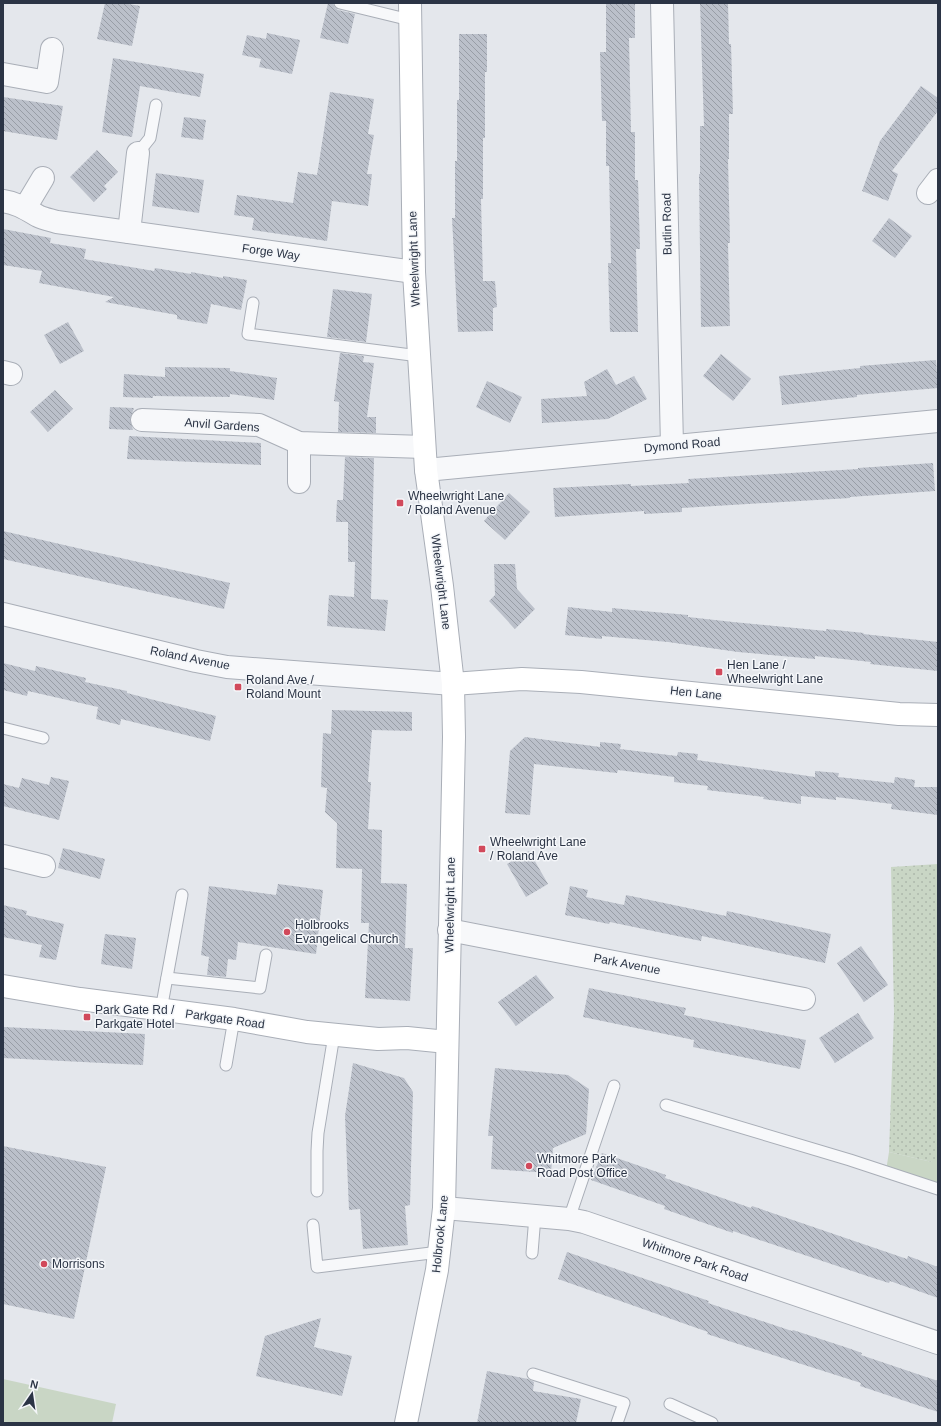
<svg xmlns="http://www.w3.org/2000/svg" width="941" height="1426" viewBox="0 0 941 1426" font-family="Helvetica,sans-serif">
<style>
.grass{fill:#c9d6c5}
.park{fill:url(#park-dots)}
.building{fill:url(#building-back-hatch)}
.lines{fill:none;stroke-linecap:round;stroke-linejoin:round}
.lane-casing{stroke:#a9aeb7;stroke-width:13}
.street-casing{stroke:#a9aeb7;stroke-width:24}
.secondary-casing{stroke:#a9aeb7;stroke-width:24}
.lane{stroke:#f7f8fa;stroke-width:11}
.street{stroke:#f7f8fa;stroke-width:22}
.secondary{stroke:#fff;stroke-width:22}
.poi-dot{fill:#d1495b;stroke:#f4f6f9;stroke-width:1.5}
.labels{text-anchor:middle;stroke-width:3;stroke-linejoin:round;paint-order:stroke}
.street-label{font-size:12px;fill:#2b3445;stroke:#f4f6f9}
.poi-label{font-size:12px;fill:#2b3445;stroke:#f4f6f9;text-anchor:start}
</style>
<defs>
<pattern id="park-dots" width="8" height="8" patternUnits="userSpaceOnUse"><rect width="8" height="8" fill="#c9d6c5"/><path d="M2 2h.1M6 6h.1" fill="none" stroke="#adb8ab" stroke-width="1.8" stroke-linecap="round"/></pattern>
<pattern id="building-back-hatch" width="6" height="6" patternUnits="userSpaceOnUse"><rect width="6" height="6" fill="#bbc0ca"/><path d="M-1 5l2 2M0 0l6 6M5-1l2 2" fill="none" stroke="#989da6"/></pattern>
</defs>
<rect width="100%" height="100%" fill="#e4e7ec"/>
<g class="grass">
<polygon points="889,1152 932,1162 938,1162 938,1195 885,1177"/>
<polygon points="3,1379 116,1404 112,1423 3,1423"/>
</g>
<polygon class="park" points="938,864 938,1162 932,1162 889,1152 894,1013 891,867"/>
<g class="building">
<polygon points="105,3 123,3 140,6 132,46 97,39"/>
<polygon points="328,3 333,3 335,8 338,10 355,14 348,44 320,38"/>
<polygon points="700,3 728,3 729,44 731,44 733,114 729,114 729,159 728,159 730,243 728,243 730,326 701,327 699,174 700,174 700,126 704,126"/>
<polygon points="606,4 635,4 635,38 629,38 631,132 635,132 635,180 638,180 640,249 636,249 638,332 610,332 608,263 611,263 609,166 606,166 606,121 602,121 600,52 606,52"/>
<polygon points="267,33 300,40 292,74 259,67 261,59 242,55 247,35 266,39"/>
<polygon points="459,34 487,34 487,72 485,72 485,138 483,138 483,199 481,199 483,281 495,281 497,307 493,308 493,331 458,332 452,218 455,218 455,161 457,161 457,100 459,100"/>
<polygon points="113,58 204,74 200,97 140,86 132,137 102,132"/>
<polygon points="921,86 938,98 938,111 892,171 898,174 888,201 862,191 880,141"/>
<polygon points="330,92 374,99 368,134 374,135 367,174 372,174 368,206 332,201 327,241 252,230 254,218 234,215 237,195 293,203 298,172 317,175"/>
<polygon points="3,97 63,106 57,140 3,131"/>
<polygon points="184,117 206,120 203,140 181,137"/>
<polygon points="97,150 118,172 104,186 107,189 94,202 70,177"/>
<polygon points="156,173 204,180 199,213 152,206"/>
<polygon points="889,218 912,236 895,258 872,241"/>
<polygon points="3,229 51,238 50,243 86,249 84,259 154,271 155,268 191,274 191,272 223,278 223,276 247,280 241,310 211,304 207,324 177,319 177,315 105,302 114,297 39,283 42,271 3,265"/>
<polygon points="333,289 372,294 366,342 327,337"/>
<polygon points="68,322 84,351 60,364 44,335"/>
<polygon points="340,353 364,356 363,362 374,363 367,417 376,417 376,433 338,432 339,402 334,401"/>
<polygon points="721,354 751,379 733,401 703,376"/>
<polygon points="936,360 938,388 857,395 857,397 782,405 779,376 860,368 860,366"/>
<polygon points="165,367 230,368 230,371 277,378 274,400 230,394 230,397 153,396 153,398 123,397 124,374 165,377"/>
<polygon points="607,369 616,385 634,376 647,399 608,419 542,423 541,399 587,396 584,382"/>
<polygon points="487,381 522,397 510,423 476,407"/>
<polygon points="55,390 73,409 48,432 30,412"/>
<polygon points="110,407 134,408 130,419 133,430 109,429"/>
<polygon points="129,436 261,443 261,465 127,459"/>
<polygon points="345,457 374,458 371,599 388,600 385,631 327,626 329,595 354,597 355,562 348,562 348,522 336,522 337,500 343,500"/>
<polygon points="933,463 935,491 850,497 850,498 682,508 682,512 644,514 644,511 555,517 553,488 631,484 631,486 689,483 688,479 858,469 858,468"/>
<polygon points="509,493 530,512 505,540 484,521"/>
<polygon points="3,531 230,583 224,609 3,559"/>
<polygon points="494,564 515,564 517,589 535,609 515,629 489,601 495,595"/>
<polygon points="568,607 612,612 612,608 632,610 688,615 688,617 733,622 826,631 826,629 864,633 863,634 938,642 938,671 870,664 871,662 815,656 815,659 738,652 668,642 602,636 602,639 565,635"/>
<polygon points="3,663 35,671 36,666 86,678 85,682 127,691 127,693 216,716 210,741 121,719 120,725 96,719 98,707 28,691 27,696 3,690"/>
<polygon points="332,710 412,712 412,731 372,730 368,782 371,782 368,829 382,830 381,883 407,884 405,948 413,948 410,1001 365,998 369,923 361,923 362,869 336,868 337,823 325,812 327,788 321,787 323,733 331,734"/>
<polygon points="525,737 600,747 600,742 621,744 620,749 677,756 678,752 698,754 697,760 815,777 815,771 839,773 838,777 894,783 895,777 915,780 914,787 938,787 938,815 891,809 892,804 836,797 836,800 801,796 801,804 763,799 764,797 707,790 708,786 674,782 674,777 618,770 617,773 534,764 530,815 505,813 510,751"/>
<polygon points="51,777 69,781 59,820 3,806 3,784 19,788 22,778 49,785"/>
<polygon points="63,848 105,859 100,879 58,868"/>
<polygon points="529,851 548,884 526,897 507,864"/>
<polygon points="278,884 323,890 316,954 238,942 236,960 228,959 226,977 207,975 209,957 201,955 209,886 276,895"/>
<polygon points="570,886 588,890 586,897 624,905 626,895 726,916 727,911 831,934 825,963 702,936 701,941 610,922 609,924 565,915"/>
<polygon points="3,905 27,911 26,915 64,924 56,960 39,957 42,945 3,937"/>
<polygon points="105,934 136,938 132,969 101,964"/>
<polygon points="861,946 888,985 864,1002 837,963"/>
<polygon points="536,975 554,998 516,1026 498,1002"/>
<polygon points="589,988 686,1008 684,1015 806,1040 800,1069 693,1047 694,1040 583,1017"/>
<polygon points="858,1013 874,1038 835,1063 819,1038"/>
<polygon points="4,1027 145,1034 143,1065 3,1058"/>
<polygon points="353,1063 404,1078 413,1092 410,1205 405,1206 408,1245 363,1249 360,1209 349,1210 345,1116"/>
<polygon points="495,1068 568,1075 589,1089 586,1134 553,1148 551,1173 491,1169 493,1136 488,1136"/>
<polygon points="3,1146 106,1167 74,1319 3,1304"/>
<polygon points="602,1153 666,1175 665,1178 751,1208 752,1206 907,1259 908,1256 938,1267 938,1298 890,1281 889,1283 873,1278 733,1231 733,1233 664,1209 665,1206 591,1180"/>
<polygon points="567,1252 709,1301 708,1303 792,1331 793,1330 848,1348 862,1353 861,1355 938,1381 938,1412 860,1386 861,1383 707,1334 708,1332 558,1279"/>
<polygon points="321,1318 314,1347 352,1356 342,1396 256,1376 265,1336"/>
<polygon points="487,1371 528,1379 534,1382 533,1391 581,1399 576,1423 477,1423"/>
</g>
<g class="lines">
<g class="lane-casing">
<g id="lane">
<polyline points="340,3 410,20"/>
<polyline points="138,153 150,138 156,105"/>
<polyline points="253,303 248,334 419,356"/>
<polyline points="3,728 43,738"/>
<polyline points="167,978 260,988 266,955"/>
<polyline points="161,1010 182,895"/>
<polyline points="226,1065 234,1019"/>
<polyline points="666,1105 850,1160 938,1189"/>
<polyline points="317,1191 317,1151 318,1133 334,1035"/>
<polyline points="569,1219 614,1086"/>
<polyline points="313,1225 317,1267 439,1252"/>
<polyline points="532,1253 535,1216"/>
<polyline points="533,1374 624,1403 617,1423"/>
<polyline points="670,1404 712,1423"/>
</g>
</g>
<g class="street-casing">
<g id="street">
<polyline points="662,3 672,446"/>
<polyline points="3,74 47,82 52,49"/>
<polyline points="928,193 938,180"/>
<path d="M3,201C17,203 26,209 38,216C44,219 51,220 57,222L414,272"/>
<polyline points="25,208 43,178"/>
<polyline points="129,232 138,153"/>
<polyline points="3,372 11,374"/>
<polyline points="142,420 259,425 299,443 424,447"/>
<polyline points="426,470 938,421"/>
<polyline points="299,482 299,443"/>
<polyline points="3,614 196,661 227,667 453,684"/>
<polyline points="3,856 44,866"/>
<polyline points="449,930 804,999"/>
<polyline points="444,1208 569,1219 584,1222 938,1343"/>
</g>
</g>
<g class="secondary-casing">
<g id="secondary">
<polyline points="453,684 522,679 581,682 899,714 938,715"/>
<polyline points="3,986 80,999 234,1019 307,1032 378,1039 407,1038 447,1042"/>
<polyline points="406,1423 437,1270 444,1208 454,737 453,684 442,586 426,470 414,272 410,3"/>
</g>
</g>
<use href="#lane" class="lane"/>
<use href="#street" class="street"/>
<use href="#secondary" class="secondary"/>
</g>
<g class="poi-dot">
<rect x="396" y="499" width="8" height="8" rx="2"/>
<rect x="715" y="668" width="8" height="8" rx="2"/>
<rect x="234" y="683" width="8" height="8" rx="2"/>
<rect x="478" y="845" width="8" height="8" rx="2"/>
<circle cx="287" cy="932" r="4"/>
<rect x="83" y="1013" width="8" height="8" rx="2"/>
<circle cx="529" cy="1166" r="4"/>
<circle cx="44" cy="1264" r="4"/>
</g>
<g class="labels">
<g class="street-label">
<text transform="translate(667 224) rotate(-91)" y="4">Butlin Road</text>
<text transform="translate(271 252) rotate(8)" y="4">Forge Way</text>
<text transform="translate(414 259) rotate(-92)" y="4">Wheelwright Lane</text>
<text transform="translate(222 425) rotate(4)" y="4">Anvil Gardens</text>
<text transform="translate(682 445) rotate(-5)" y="4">Dymond Road</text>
<text transform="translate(441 582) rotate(83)" y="4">Wheelwright Lane</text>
<text transform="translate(190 658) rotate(11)" y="4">Roland Avenue</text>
<text transform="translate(696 693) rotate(6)" y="4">Hen Lane</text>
<text transform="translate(450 905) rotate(-89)" y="4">Wheelwright Lane</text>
<text transform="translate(627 964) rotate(11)" y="4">Park Avenue</text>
<text transform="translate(225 1019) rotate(8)" y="4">Parkgate Road</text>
<text transform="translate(440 1234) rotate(-84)" y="4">Holbrook Lane</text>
<text transform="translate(695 1260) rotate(19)" y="4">Whitmore Park Road</text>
</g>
<g class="poi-label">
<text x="408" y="500">Wheelwright Lane<tspan x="408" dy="14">/ Roland Avenue</tspan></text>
<text x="727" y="669">Hen Lane /<tspan x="727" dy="14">Wheelwright Lane</tspan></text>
<text x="246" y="684">Roland Ave /<tspan x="246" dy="14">Roland Mount</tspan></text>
<text x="490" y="846">Wheelwright Lane<tspan x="490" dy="14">/ Roland Ave</tspan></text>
<text x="295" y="929">Holbrooks<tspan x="295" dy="14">Evangelical Church</tspan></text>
<text x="95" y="1014">Park Gate Rd /<tspan x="95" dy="14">Parkgate Hotel</tspan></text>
<text x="537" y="1163">Whitmore Park<tspan x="537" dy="14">Road Post Office</tspan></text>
<text x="52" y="1268">Morrisons</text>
</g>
</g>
<rect width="941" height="1426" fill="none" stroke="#2b3445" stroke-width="8"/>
<g transform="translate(32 1394) rotate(13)" stroke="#f4f6f9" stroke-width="3" paint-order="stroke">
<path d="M0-3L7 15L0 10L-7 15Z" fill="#2b3445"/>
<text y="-6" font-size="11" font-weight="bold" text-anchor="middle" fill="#2b3445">N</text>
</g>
</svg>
